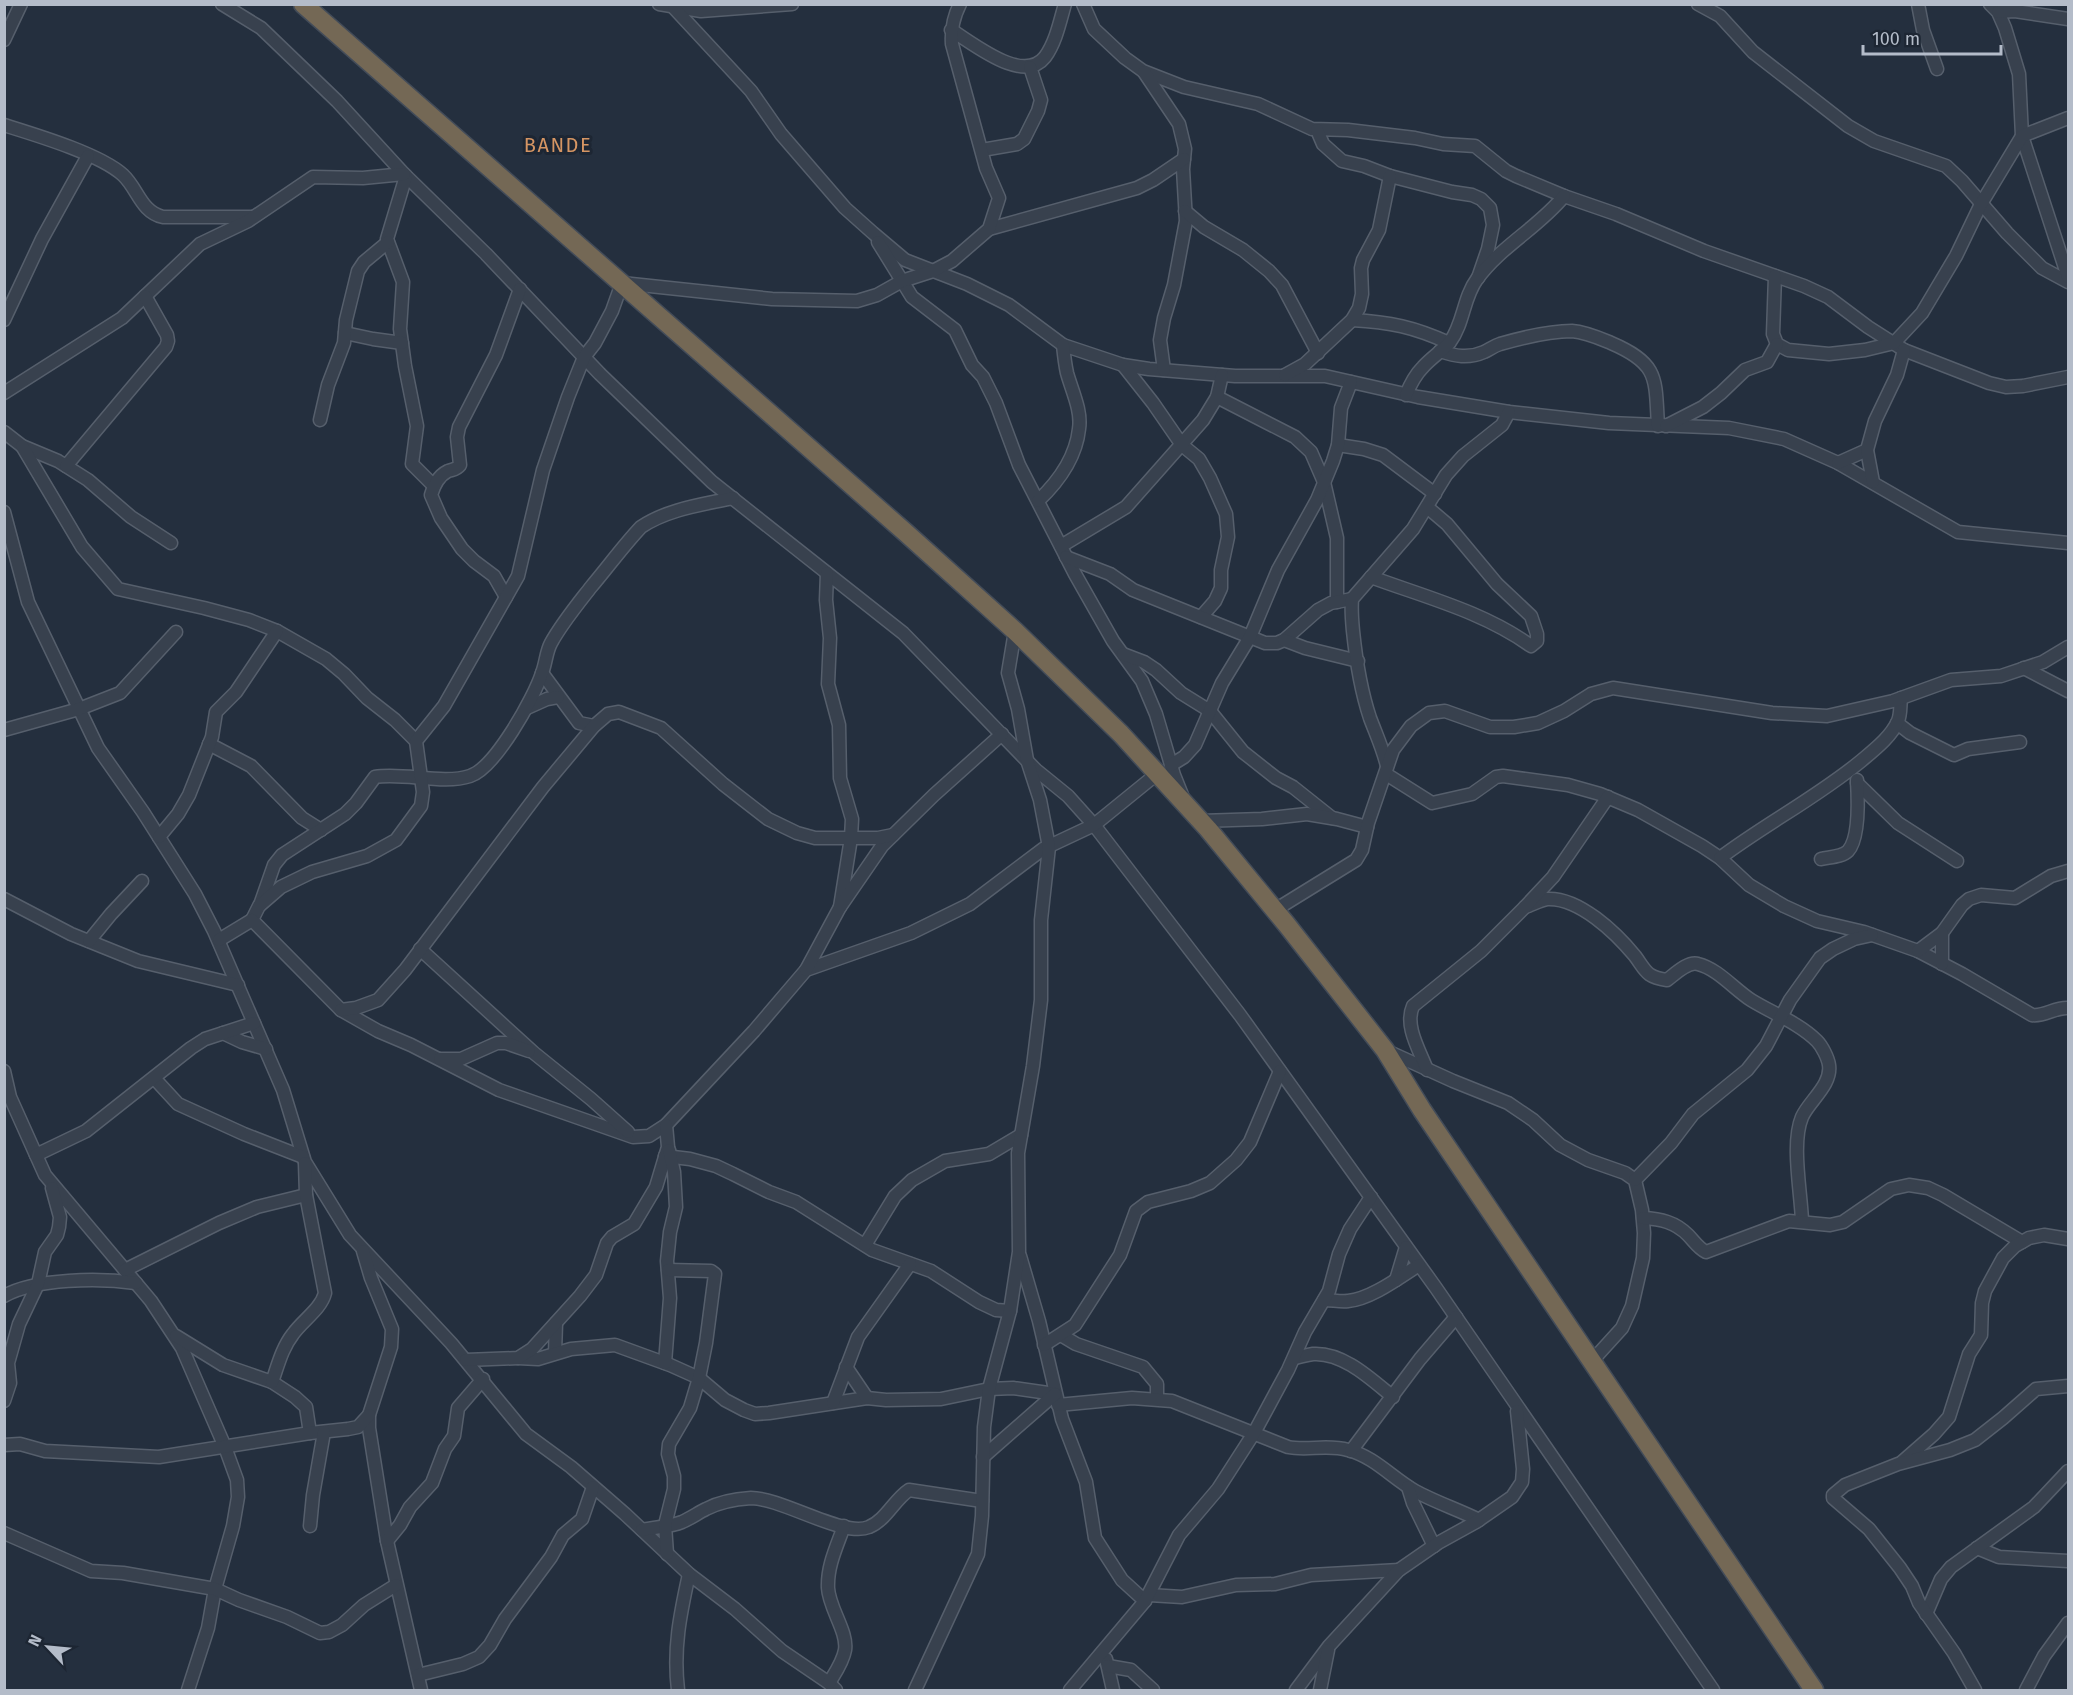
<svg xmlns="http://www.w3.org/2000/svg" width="2073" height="1695" viewBox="0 0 2073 1695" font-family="'Fira Sans',sans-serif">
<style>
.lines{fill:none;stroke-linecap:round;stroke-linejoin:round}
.minor-casing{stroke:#565f6c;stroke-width:15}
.highway-casing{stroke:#434c59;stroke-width:21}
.minor{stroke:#38414e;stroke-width:12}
.highway{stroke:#746855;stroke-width:18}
.labels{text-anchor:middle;stroke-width:6;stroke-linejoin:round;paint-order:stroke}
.quarter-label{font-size:20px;letter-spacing:1.5px;fill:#d59563;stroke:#1d2633}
</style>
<rect width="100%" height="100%" fill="#242f3e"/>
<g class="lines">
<g class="minor-casing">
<g id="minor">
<polyline points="222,4 261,28 337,101 404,174 486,254 600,374 712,482 903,633 1036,770 1068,796 1094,825 1240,1015 1436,1288 1713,1690"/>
<polyline points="659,4 701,11 792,4"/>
<polyline points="1083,4 1094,29 1125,58 1143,71 1184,87 1258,104 1312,129 1348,130 1415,138 1443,144 1475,146 1506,171 1516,176 1564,196 1616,214 1704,251 1804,286 1828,297 1868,327 1904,350 1989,383 2006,387 2023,386 2068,377"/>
<polyline points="1698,4 1720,16 1753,52 1848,126 1874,141 1946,166 1962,181 2007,233 2042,268 2068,282"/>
<polyline points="1918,4 1923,30 1937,69"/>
<polyline points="1990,4 1998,12 2005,28 2019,74 2022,136 2068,277"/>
<polyline points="674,8 751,91 781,134 845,208 873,233 905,260 967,284 1009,305 1063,345 1123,365 1149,369 1235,376 1325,376 1418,397 1509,412 1609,423 1729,428 1784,439 1838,463 1958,532 2068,543"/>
<polyline points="1998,12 2015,11 2068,19"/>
<path d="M951,30C973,43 1023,85 1045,57C1056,42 1060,21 1065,4"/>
<polyline points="4,40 21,4"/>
<polyline points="1144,72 1179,124 1185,149 1183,169 1186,221 1174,285 1164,318 1160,340 1164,370"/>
<path d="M4,125C36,135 100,154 123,175C138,189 141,212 163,217H252"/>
<polyline points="1317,130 1323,144 1342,161 1364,166 1390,176 1452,192 1472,195 1481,199 1490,208 1493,225 1488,249 1478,278"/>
<polyline points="982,150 1017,144 1024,139 1038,111 1041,100 1030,67"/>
<polyline points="406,176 387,239 403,282 400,329 405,366 417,426 412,464 434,486"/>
<polyline points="1185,211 1204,227 1243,250 1269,271 1282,285 1318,353"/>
<polyline points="989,229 1137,188 1153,180 1184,159"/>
<polyline points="878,242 912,297 955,330 972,365 983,377 996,403 1019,465 1075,574 1113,641 1142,681 1156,714 1174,775 1182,795"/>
<polyline points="1775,276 1773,334 1777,344 1788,350 1829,354 1865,350 1894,343 1922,313 1956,256 1981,204 2022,136 2068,118"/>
<polyline points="4,320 42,239 88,156"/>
<path d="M1352,320C1390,322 1414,327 1449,343"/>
<polyline points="345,333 373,339 402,343"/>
<path d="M1440,351C1455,356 1468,359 1484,352C1490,349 1494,346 1500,344C1521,338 1551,331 1572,331C1586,332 1599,338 1611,343C1660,364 1655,379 1658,426"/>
<polyline points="1123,365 1153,403 1182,445 1199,459 1210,478 1226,514 1228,537 1221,570 1221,588 1215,601 1201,617"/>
<polyline points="1285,375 1305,364 1352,320 1359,308 1362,294 1361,268 1363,260 1379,230 1390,176"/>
<polyline points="4,393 122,318 200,244 248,221 313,177 363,178 404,174"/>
<path d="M1406,395C1410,385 1415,375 1423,367C1431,358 1442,351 1450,342C1464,323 1463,298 1477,279C1501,246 1539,227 1564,196"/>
<polyline points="1217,397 1295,437 1311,452 1324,482 1337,538 1337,602"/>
<polyline points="320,420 328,385 344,343 346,320 358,271 364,262 388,242"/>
<polyline points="1666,426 1703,407 1721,393 1745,370 1767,362 1777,344"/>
<polyline points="4,432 22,446 58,461 88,480 131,517 171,543"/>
<polyline points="1338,445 1364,449 1383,455 1435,494"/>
<polyline points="22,446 82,547 118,589 204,608 249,620 277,631 326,659 344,674 367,698 395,720 416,741"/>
<polyline points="1838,463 1867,450"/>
<polyline points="66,466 166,347 168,341 167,335 145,296"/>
<polyline points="1873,482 1867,450 1875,421 1897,375 1904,350"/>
<path d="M1038,501C1058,482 1076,457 1079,429C1082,411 1072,391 1067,373C1065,364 1064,355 1063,345"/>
<polyline points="4,512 28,602 98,748 143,812 195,894 214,931 283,1090 305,1162 350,1235 451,1343 526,1434 571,1467 625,1514 689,1574 735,1609 782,1651 829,1683 836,1690"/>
<polyline points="1061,546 1126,507 1203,420 1217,397 1222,375"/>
<polyline points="1066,557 1110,574 1133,590 1265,643 1277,643 1284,640 1318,610 1331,603 1352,599"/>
<polyline points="827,573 826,600 830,638 828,684 839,725 840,778 852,819 851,838 840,907"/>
<path d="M1371,577C1425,597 1484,612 1531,646L1537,641V634L1531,616L1497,584L1447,524L1427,507"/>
<path d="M506,597L494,576L474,561L462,549L441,518L431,495C434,485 438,476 448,471C454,469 456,470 460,465L457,437L459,427L496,355L520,289"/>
<polyline points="1284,640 1305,648 1358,661"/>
<polyline points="1123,654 1144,662 1156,670 1181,693 1210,711 1243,752 1276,778 1293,787 1332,818"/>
<polyline points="2024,668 2068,691"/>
<polyline points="542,673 579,723 594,726"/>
<polyline points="527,708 547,699 558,697"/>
<polyline points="1897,723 1910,733 1954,755 1968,749 2020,742"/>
<polyline points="4,730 79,709 120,693 176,632"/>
<polyline points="209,744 251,766 302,818 321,830"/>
<polyline points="1171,765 1184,757 1195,745 1222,683 1250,637 1278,570 1317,500 1333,461 1338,445 1341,408 1351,382"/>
<path d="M1387,766C1383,749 1376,734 1370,718C1361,691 1356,660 1353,631C1352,620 1351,610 1352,599L1413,529L1446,475L1463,456L1502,425L1509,412"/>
<path d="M1386,774L1432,803L1472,794L1496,777L1503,776L1568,785L1600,794L1638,810L1702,846L1720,858L1749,885L1784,906L1817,921L1864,932L1918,951L1962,974L2032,1015C2044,1017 2055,1007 2068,1008"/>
<polyline points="1857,783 1898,823 1957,861"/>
<polyline points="1201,821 1262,819 1307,814 1337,819 1367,827"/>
<polyline points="159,837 178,814 189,795 212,737 216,712 236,692 277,631"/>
<path d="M1720,858C1765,824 1816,798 1861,761C1874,750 1891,737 1898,721C1901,714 1900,705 1901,698"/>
<path d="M1821,859C1829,857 1842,857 1848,851C1860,838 1858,797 1857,780"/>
<polyline points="4,899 71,934 138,961 238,985"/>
<path d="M260,905L274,865L282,855L345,814L356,803L375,777C403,772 443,785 470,776C495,768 534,698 542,673C546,663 546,652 551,643C562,623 577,605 591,587C608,567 623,546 641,527C668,509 701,505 733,498"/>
<path d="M1525,907C1532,905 1540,900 1547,899C1579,897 1616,933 1635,956C1646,971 1646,977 1667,980C1675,974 1688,961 1698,964C1718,969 1734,989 1751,1000C1772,1013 1799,1023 1817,1041C1822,1046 1828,1058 1829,1065C1832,1085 1809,1101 1802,1117C1791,1143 1801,1192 1802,1221"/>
<polyline points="1275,910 1356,860 1362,850 1368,823 1393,750 1411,726 1429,713 1445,711 1490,727 1514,727 1538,723 1564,711 1591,694 1613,688 1772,713 1827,716 1893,701 1951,680 2001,676 2043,662 2068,647"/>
<path d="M252,920L259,906L281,887L312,872L367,856L396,840L421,806L423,792L416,741L444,706L518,576L543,470L568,397L584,357L595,343L612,311L622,283L772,299L857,301L877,295L902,281L933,271L952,261L989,229L999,198L986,168L952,44C951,29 953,18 960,4"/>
<polyline points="219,940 252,920 341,1010 378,1031 411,1045 499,1090 633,1137 649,1136 666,1125 754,1031 806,970 911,933 970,904 1043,849 1094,825 1158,773"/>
<polyline points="89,941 111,914 142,881"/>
<polyline points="420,949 534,1053 591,1099 628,1132"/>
<polyline points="1918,951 1942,933 1962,905 1969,899 1981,895 2015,898 2051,876 2068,871"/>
<polyline points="1942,964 1942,933"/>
<polyline points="806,970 840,907 882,846 934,795 1002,734"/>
<polyline points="341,1010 356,1008 378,1000 405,970 543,787 594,726 608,714 619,712 661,728 723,784 768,819 797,833 815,838 878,838 893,835"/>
<polyline points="223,1033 242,1042 266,1049"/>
<polyline points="1387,1051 1453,1081 1508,1103 1533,1120 1560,1145 1588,1160 1625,1173 1635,1180 1642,1210 1644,1233 1643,1258 1632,1306 1622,1328 1592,1361"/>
<polyline points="440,1059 461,1059 497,1043 506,1043 529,1051"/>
<path d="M1427,1070C1420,1051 1404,1026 1413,1006L1481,951L1525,907L1553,877L1608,797"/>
<polyline points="4,1071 10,1097 45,1175 151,1301 182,1348 225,1447 237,1480 238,1497 233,1526 215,1589 208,1628 188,1690"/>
<polyline points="154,1078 178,1104 244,1134 303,1157"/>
<polyline points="36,1155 86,1131 191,1048 205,1039 254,1023"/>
<polyline points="665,1156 690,1159 716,1166 733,1174 769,1192 796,1202 872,1250 931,1271 979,1302 996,1310 1010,1311"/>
<polyline points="1635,1180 1671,1143 1693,1114 1747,1070 1766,1046 1790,1000 1820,958 1833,949 1854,939 1872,935"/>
<path d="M1643,1218C1661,1219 1675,1222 1688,1235C1694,1241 1698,1248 1706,1252L1789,1221L1830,1225L1843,1222L1891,1189L1909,1185L1928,1188L1943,1195L2022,1242"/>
<polyline points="865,1245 895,1196 912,1180 945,1161 989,1154 1021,1135"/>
<polyline points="363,1251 371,1278 392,1329 391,1347 369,1415 369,1428 387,1541 421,1690"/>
<polyline points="1020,1256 1039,1321 1062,1419 1086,1482 1095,1538 1122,1580 1145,1601"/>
<polyline points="125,1270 219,1223 257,1207 306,1195"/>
<polyline points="1396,1280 1406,1247"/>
<path d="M4,1296C36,1278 100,1278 136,1283"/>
<path d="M1324,1300C1332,1300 1341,1302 1348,1301C1371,1299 1400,1277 1419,1265"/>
<polyline points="1061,1335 1076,1344 1143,1367 1157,1384 1157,1399"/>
<polyline points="176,1336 223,1365 272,1382 295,1397 306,1407 310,1433"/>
<polyline points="1044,1345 1075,1325 1120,1255 1136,1211 1148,1202 1191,1191 1210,1183 1236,1160 1250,1142 1280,1071"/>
<polyline points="555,1353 556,1323"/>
<polyline points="518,1358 538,1359 571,1349 615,1345 670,1365 699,1378 725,1400 744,1410 755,1414 769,1413 867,1398 886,1400 941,1399 989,1389 1013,1388 1055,1394"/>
<path d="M1294,1358C1300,1357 1306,1355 1313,1354C1343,1352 1371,1379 1393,1397"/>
<polyline points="466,1360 518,1358 532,1349 580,1296 596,1275 607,1243 612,1237 634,1224 656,1187 668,1147 666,1125"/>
<polyline points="665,1363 670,1298 667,1261 670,1232 676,1207 674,1172 669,1150"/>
<polyline points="846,1367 867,1398"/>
<path d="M272,1382C278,1365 282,1348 293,1334C303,1320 321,1309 325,1293L306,1195L305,1163"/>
<polyline points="4,1401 10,1383 8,1363 19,1324 38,1284 45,1252 57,1235 59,1227 60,1217 52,1188"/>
<polyline points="833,1403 858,1337 910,1264"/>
<path d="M1058,1405L1132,1398L1172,1401L1288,1447C1307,1451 1328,1444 1348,1450C1375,1457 1392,1478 1415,1491C1435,1502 1459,1510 1479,1520"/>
<polyline points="4,1445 20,1444 45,1451 159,1457 310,1433 348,1429 358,1427 369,1415"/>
<polyline points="1351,1451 1420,1359 1456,1317"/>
<polyline points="983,1457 1055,1394"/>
<polyline points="1902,1462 1934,1434 1949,1417 1969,1354 1981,1335 1982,1303 1985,1291 2003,1258 2015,1246 2029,1238 2044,1235 2068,1239"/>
<polyline points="1408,1487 1413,1503 1434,1546"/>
<polyline points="310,1526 313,1495 324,1432"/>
<path d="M642,1530C655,1527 670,1527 682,1522C691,1518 698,1513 706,1509C719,1502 736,1499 751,1498C782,1498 844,1538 869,1527C886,1520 894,1500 909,1490L982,1501"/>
<polyline points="4,1533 91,1571 123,1573 215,1589 239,1600 287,1617 320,1633 329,1632 342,1625 364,1605 396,1585"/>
<polyline points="387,1541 400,1525 410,1507 432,1483 445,1449 454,1436 458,1408 483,1379"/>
<polyline points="1977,1548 1999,1557 2068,1561"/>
<polyline points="667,1554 665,1525 674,1489 674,1476 668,1454 669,1444 690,1408 699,1378 706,1343 715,1274 711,1271 668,1270"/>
<polyline points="1149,1595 1182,1597 1236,1585 1275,1584 1311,1575 1399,1570"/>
<polyline points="1926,1614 1941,1579 1951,1567 2034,1507 2068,1471"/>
<polyline points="1106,1659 1113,1690"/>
<polyline points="1108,1666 1131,1670 1153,1690"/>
<polyline points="418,1675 463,1664 479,1657 490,1645 505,1619 551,1557 563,1535 582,1519 593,1487"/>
<path d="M829,1683C835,1673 843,1662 845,1650C848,1632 829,1608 828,1588C827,1566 837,1546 844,1526"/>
<path d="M678,1690C673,1649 680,1615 689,1574"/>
<polyline points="915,1690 978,1554 982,1516 984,1427 989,1389 1010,1311 1019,1252 1018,1153 1033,1066 1041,1000 1041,920 1049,847 1040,800 1027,760 1018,709 1008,673 1015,631"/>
<polyline points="1070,1690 1145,1601 1179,1535 1218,1489 1254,1433 1288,1370 1305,1332 1329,1291 1339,1254 1350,1229 1371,1197"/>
<polyline points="1296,1690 1329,1646 1399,1570 1438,1543 1476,1522 1512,1497 1522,1482 1523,1469 1517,1411"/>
<polyline points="1320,1690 1328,1650"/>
<polyline points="1975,1690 1954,1653 1919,1603 1912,1586 1900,1568 1869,1529 1833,1498 1833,1495 1845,1485 1898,1464 1950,1450 1975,1440 2003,1418 2036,1389 2068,1386"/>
<polyline points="2026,1690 2044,1656 2068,1623"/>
</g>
</g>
<g class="highway-casing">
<polyline id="highway" points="303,4 905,532 1015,631 1121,734 1208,829 1287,925 1385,1050 1422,1110 1814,1690"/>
</g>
<use href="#minor" class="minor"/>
<use href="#highway" class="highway"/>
</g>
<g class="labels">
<g class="quarter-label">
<text x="558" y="152">BANDE</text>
</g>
</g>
<rect width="2073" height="1695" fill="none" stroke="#b4bcc9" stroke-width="12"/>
<g transform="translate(48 1647) rotate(296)" stroke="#1d2633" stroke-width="4.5" paint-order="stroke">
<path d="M0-4.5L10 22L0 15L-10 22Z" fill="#b4bcc9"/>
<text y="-9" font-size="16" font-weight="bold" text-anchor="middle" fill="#b4bcc9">N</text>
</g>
<path d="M1863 45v9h138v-9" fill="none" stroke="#b4bcc9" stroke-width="3"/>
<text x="1872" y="45" font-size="18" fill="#b4bcc9" stroke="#1d2633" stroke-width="4.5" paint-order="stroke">100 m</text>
</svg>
